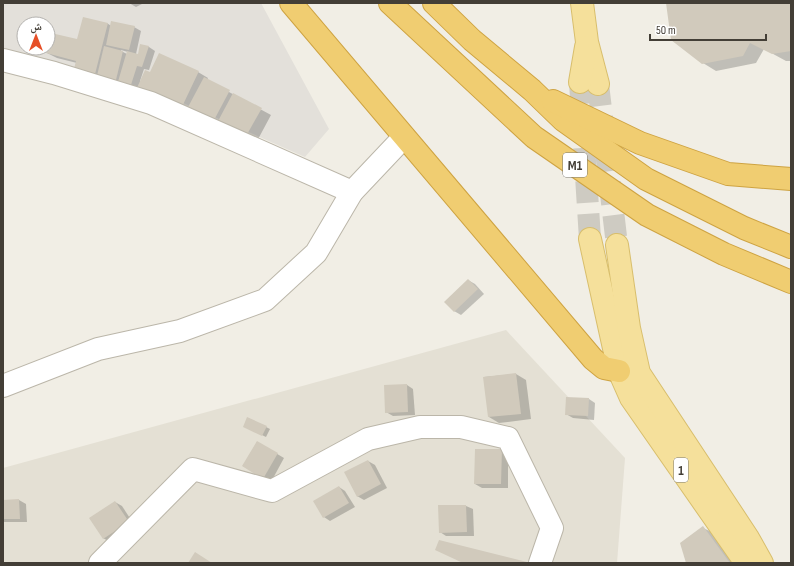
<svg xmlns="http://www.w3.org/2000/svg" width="794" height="566" viewBox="0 0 794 566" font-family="'Sofia Sans Condensed','Noto Naskh Arabic',sans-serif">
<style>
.residential{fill:#e4e0d4}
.industrial{fill:#e3e0da;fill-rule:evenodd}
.shadow{fill:#0003;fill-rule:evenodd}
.building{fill:#d1cabc}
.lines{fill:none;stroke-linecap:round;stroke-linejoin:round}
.major-tunnel{stroke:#cecbc2;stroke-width:22;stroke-dasharray:22 11;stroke-linecap:butt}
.minor-casing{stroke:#bbb6a9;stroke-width:24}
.major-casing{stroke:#d8be6c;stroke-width:24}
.highway-casing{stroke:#cea342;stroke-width:24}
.minor{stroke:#fff;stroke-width:22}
.major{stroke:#f5e09b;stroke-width:22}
.highway{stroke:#f0cd71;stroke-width:22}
.labels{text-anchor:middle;stroke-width:4;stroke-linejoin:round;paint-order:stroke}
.shield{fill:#fff;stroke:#7b7872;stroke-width:1}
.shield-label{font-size:14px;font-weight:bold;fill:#433e36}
</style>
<rect width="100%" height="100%" fill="#f1eee5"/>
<polygon class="residential" points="506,330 625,458 617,563 3,563 3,468"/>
<path class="industrial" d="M5,3H261L329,129L305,157L156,91L3,53V7ZM24,24H48V48H24Z"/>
<g class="shadow">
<polygon points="129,3 144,3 136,7"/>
<polygon points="667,3 791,3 791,61 786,61 764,49 756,63 716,71 703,63"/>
<path d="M107,23L111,26L134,27L141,31L136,54L139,55L141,45L149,47L155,51L149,70L144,69L140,81H141L150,74L198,72L208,78L207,80L271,115L256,143L104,83L77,63L57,58L47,53L78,40ZM121,50L128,52L127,54L121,51Z"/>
<polygon points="468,280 475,284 484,294 461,315 454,311"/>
<polygon points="516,374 526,380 531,419 499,423 489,417 484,377"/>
<polygon points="407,385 413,389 415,415 393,416 386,412"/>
<polygon points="589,399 595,403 594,420 573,418 566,414"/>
<polygon points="248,418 270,429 266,437 247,428"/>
<polygon points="257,442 284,458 271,482 243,466"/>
<polygon points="502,450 508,454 508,488 482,488 475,484"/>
<polygon points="368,461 375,465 387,488 364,500 357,496"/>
<polygon points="339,487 345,491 355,507 330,521 324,517"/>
<polygon points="19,500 26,504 27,522 3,522 3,501"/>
<polygon points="115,502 122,506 135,526 110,542 103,538"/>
<polygon points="439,506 466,506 473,509 474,536 446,536 440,532"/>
<polygon points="703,528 714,533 735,563 687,563"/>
</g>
<g class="building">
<polygon points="666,3 791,3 791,51 772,54 750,43 743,56 702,64 671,40"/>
<polygon points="83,17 108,23 94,78 73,73 76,61 46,53 51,33 77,39"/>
<polygon points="111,21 135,26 129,50 106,45"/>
<polygon points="140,44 149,46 142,67 137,66 130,88 117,85 127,51 138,54"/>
<polygon points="104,46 123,51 115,84 96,80"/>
<polygon points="159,53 199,71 180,111 136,90 145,70 150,72"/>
<polygon points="204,77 230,90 213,122 187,109"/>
<polygon points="233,93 262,108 245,138 217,123"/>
<polygon points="468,279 478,289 454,312 444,302"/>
<polygon points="516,373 521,414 488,417 483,377"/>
<polygon points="407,384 408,412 385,413 384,385"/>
<polygon points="566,397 589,398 588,416 565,415"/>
<polygon points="247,417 267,426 262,436 243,427"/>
<polygon points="257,441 278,453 263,479 242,466"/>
<polygon points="475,449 502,449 501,484 474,484"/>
<polygon points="368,460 381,484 357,497 344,472"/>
<polygon points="339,486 349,503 323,518 313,501"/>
<polygon points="19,499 20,519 3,519 3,500"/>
<polygon points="115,501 129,522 103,539 89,518"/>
<polygon points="438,505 466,505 467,532 439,533"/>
<polygon points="703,526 730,563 686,563 680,543"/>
<polygon points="439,540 527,562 527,563 463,563 435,550"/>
<polygon points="195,552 212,563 188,563"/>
</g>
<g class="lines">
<g class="major-tunnel">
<polyline points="580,82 590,239"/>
<polyline points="598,84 617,245"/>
</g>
<g class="minor-casing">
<g id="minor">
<polyline points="3,60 54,73 151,103 352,192"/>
<polyline points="3,386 98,349 180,331 265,300 316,253 352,192 404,137"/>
<polyline points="100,563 193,469 272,491 368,439 420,427 461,427 508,438 552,528 540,563"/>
</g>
</g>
<g class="major-casing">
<g id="major">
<polyline points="582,3 587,42 598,84"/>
<polyline points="580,82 586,47"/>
<polyline points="590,239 619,371 631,398 741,556 749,563"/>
<polyline points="617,245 629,328 639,373 748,538 762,563"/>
</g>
</g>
<g class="highway-casing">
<g id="highway">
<polyline points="291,3 593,359 604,368 619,371"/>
<polyline points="390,3 534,137 647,215 724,254 791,282"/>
<polyline points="434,3 472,40 532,90 563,120 646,179 744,228 791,247"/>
<polyline points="553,101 640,143 728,174 791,179"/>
</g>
</g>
<use href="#minor" class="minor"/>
<use href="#major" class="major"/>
<use href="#highway" class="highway"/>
</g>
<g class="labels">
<g class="shield">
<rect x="563" y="153" width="24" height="24" rx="3"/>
<rect x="674" y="458" width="14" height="24" rx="3"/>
</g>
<g class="shield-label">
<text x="575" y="170">M1</text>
<text x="681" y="475">1</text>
</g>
</g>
<rect width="794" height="566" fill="none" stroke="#433e36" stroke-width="8"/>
<g transform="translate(36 36)"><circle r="19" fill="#ffffff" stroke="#b4b2af"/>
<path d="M0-3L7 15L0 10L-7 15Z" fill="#e64f27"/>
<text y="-6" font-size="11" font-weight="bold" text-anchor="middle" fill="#433e36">ش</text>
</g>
<path d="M650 34v6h116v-6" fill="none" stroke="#433e36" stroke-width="2"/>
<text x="656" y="34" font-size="12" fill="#433e36" stroke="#ffffff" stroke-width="3" paint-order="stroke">50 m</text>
</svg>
